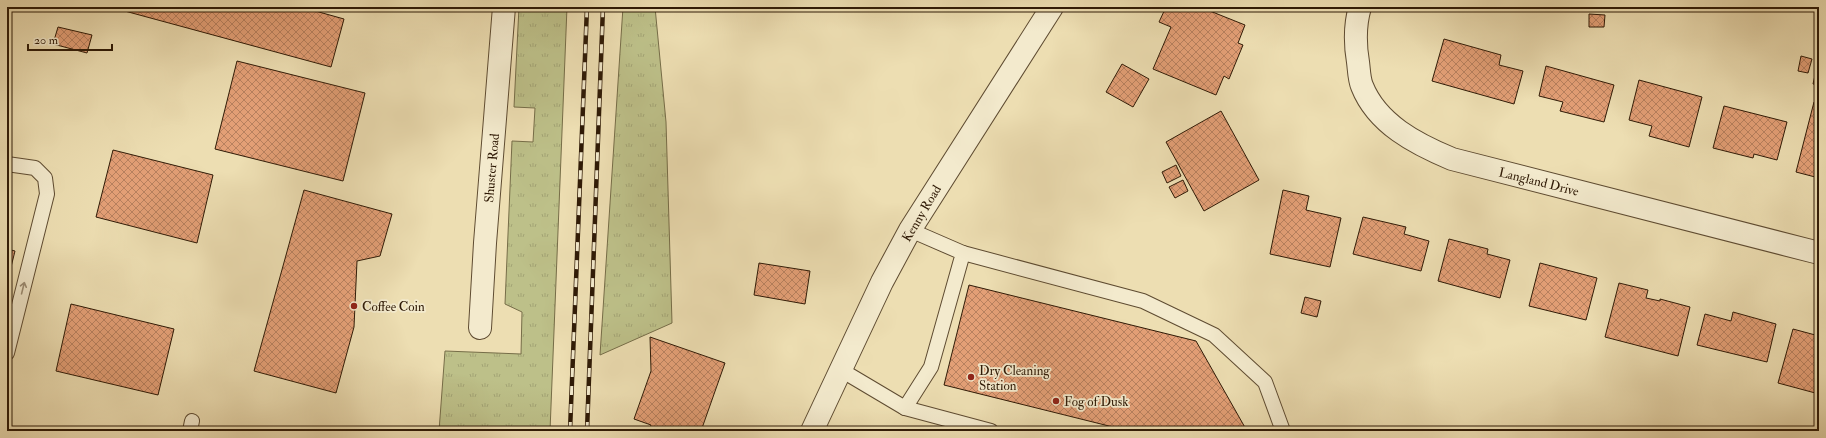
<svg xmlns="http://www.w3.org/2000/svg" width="1826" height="438" viewBox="0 0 1826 438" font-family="'IM FELL Double Pica',serif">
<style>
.grass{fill:url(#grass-tufts);stroke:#766d48}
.building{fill:url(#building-cross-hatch);stroke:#2f1a06}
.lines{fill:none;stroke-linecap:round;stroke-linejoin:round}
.service-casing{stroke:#5e4b31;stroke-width:16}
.minor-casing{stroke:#5e4b31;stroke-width:24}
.service{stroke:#f3eacd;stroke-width:14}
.minor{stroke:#f3eacd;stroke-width:22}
.rail-casing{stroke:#2f1a06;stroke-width:4.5}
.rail{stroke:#f3eacd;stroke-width:3;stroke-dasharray:9;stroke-linecap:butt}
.oneway{stroke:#9b8c73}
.poi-dot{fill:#8f2418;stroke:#f3eacd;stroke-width:1.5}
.labels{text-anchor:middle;stroke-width:3.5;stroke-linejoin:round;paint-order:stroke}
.street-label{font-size:13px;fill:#2f1a06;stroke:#f3eacd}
.poi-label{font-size:13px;fill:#2f1a06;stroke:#f3eacd;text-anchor:start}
</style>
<defs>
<pattern id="grass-tufts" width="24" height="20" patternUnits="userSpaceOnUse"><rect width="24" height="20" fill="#bdc089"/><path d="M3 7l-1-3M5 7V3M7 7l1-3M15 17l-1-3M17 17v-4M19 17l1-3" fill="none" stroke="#a3a475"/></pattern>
<pattern id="building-cross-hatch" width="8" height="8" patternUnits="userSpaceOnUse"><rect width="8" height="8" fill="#e39f76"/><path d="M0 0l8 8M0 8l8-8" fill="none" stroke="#b8815f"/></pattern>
</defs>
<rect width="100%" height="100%" fill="#eddeb2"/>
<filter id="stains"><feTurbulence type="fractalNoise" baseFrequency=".005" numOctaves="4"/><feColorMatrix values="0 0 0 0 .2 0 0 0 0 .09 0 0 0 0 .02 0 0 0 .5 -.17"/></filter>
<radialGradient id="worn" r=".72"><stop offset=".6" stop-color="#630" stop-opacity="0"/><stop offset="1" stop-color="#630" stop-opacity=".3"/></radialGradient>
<g class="grass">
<polygon points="519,7 567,7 550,431 439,431 445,351 521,354 522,312 505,304 512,141 533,142 535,108 514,107"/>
<polygon points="623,7 655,7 666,122 672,323 600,355"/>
</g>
<g class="building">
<polygon points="110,7 301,7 344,19 331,67"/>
<polygon points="1166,7 1200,7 1245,25 1238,43 1243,45 1229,79 1224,76 1216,95 1153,69 1171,27 1159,22"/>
<polygon points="1589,14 1605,15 1604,27 1589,27"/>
<polygon points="58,27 92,35 87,53 53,44"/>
<polygon points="1444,39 1501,55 1499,65 1523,71 1514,104 1432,81"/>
<polygon points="1801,56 1812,59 1808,73 1798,71"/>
<polygon points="237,61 365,93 343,181 215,149"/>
<polygon points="1818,62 1819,62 1819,85 1813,84"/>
<polygon points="1122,64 1149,79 1133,107 1106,92"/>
<polygon points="1546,66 1614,85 1604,122 1560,111 1563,102 1539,96"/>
<polygon points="1639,80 1702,97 1689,147 1649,136 1652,126 1629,120"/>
<polygon points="1814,102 1819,103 1819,178 1796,172"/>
<polygon points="1724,106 1787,122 1777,160 1754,154 1753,158 1713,148"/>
<polygon points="1221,111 1259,180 1204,211 1166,142"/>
<polygon points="113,150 213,175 197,243 96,217"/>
<polygon points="1176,165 1181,176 1167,183 1162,172"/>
<polygon points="1183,180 1188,191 1175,198 1169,187"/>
<polygon points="304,190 392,214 380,256 357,261 354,327 336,393 254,371"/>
<polygon points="1283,190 1309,196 1306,210 1341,218 1330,267 1270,254"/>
<polygon points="1363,217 1406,227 1404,234 1429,241 1421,271 1353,254"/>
<polygon points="1449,239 1488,249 1487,254 1510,260 1500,298 1438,281"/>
<polygon points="7,249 15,251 7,283"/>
<polygon points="759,263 810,271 805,304 754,295"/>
<polygon points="1540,263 1597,278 1586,320 1529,306"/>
<polygon points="1619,283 1648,290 1646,298 1660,301 1660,299 1690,307 1678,356 1605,337"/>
<polygon points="969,285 1196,341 1247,431 1116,431 1113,427 944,385"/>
<polygon points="1305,297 1321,301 1317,317 1301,313"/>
<polygon points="71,304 174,329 158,395 56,371"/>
<polygon points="1733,312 1776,324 1767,362 1697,345 1705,314 1731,321"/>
<polygon points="1793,329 1819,336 1819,394 1778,383"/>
<polygon points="650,337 725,363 701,431 648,431 651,425 634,419 651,371"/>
</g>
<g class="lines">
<g class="service-casing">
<g id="service">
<polyline points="7,164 35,168 45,178 47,194 7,353"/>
<polyline points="963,253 1143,301 1214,335 1265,382 1283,431"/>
<polyline points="841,370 905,408 991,431"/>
<polyline points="905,408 931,367 963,253 910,230"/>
<polyline points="190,431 192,421"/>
</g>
</g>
<g class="minor-casing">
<g id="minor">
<path d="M1360,7C1355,24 1355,44 1358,62C1359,69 1359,79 1362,86C1377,124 1416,144 1452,159L1819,253"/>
<polyline points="480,328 485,243 504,7"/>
<polyline points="812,431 882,282 910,230 1052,7"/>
</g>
</g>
<use href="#service" class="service"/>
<use href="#minor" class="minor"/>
<g class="rail-casing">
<g id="rail">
<polyline points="570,431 587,7"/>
<polyline points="587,431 603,7"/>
</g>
</g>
<use href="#rail" class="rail"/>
</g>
<defs><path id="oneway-shaft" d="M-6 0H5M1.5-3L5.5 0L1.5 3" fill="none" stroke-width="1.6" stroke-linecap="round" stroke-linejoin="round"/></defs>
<use class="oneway" href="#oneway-shaft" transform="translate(23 288) rotate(-76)"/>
<g class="poi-dot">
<circle cx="354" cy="306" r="4"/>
<circle cx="971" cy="377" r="4"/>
<circle cx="1056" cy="401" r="4"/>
</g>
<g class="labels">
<g class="street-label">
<text transform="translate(491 168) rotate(-85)" y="5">Shuster Road</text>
<text transform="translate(1539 181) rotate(14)" y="5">Langland Drive</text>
<text transform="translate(921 213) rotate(-59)" y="5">Kenny Road</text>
</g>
<g class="poi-label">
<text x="362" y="311">Coffee Coin</text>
<text x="979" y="375">Dry Cleaning<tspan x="979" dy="15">Station</tspan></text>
<text x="1064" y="406">Fog of Dusk</text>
</g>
</g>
<rect width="1826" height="438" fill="none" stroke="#eddeb2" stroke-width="24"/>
<rect x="8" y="8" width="1810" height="422" fill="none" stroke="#2f1a06" stroke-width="2"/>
<rect x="12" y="12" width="1802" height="414" fill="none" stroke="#2f1a06"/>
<path d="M28 44v6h84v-6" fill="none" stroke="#2f1a06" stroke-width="2"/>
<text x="34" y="44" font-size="12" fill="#2f1a06" stroke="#f3eacd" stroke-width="3" paint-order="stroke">20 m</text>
<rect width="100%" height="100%" filter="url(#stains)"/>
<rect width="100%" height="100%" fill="url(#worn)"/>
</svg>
